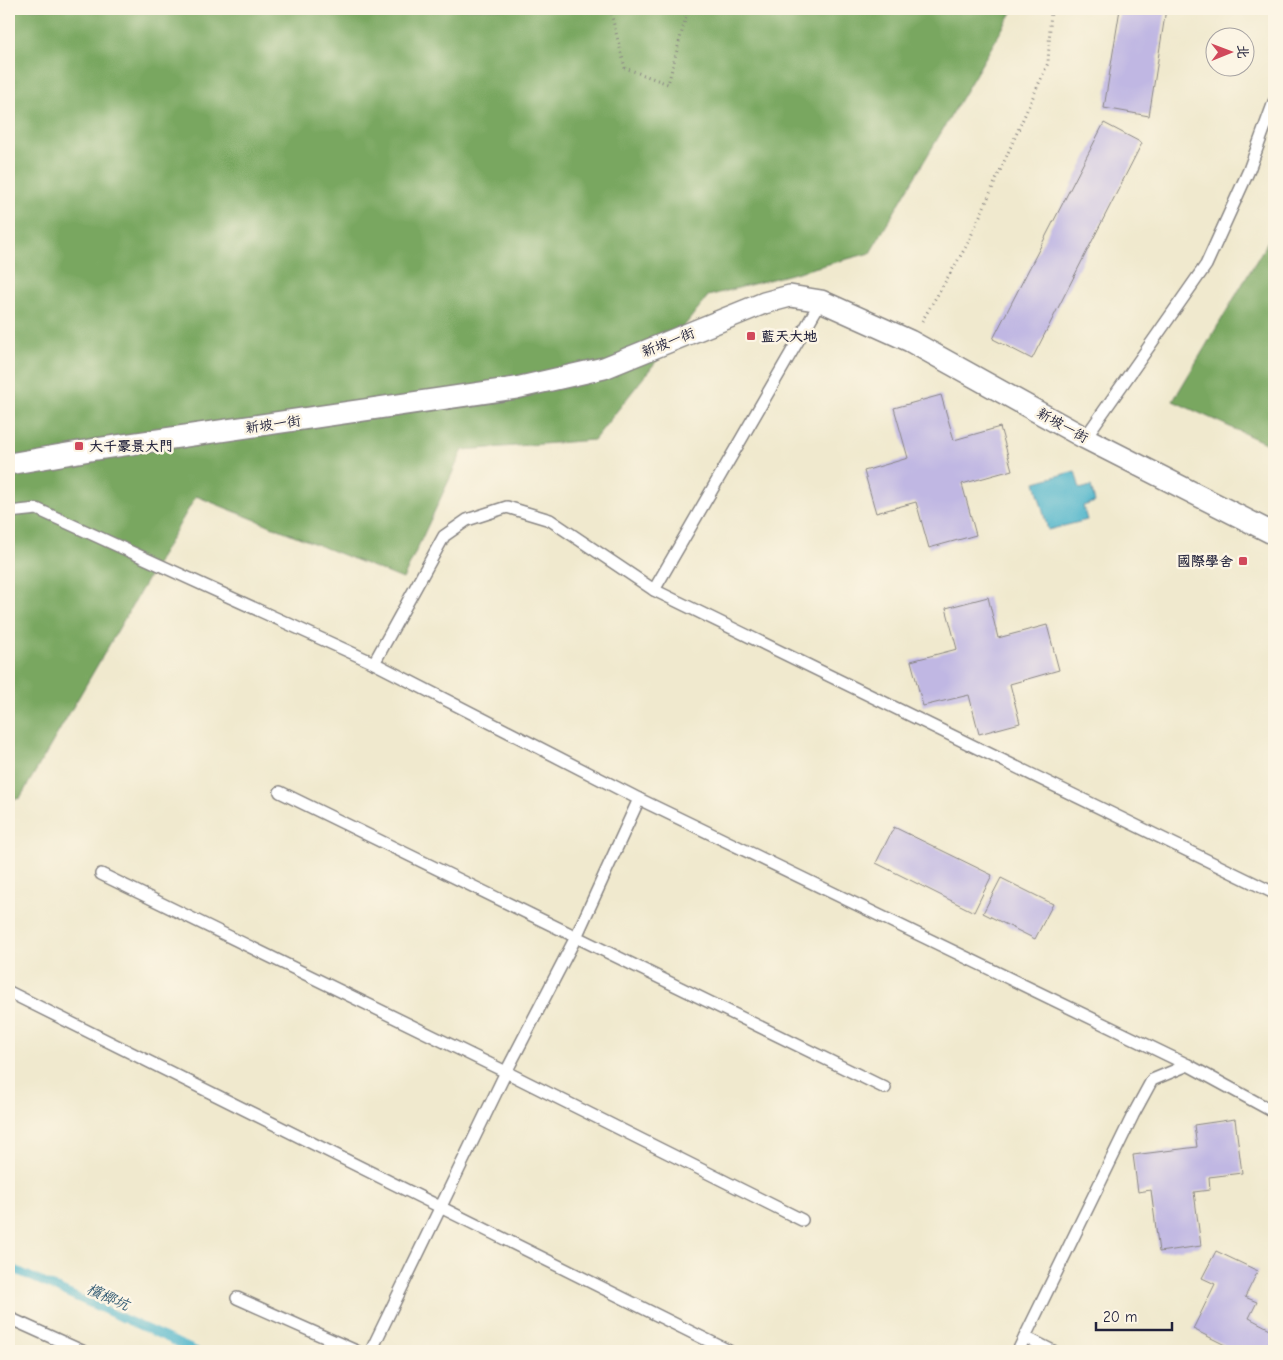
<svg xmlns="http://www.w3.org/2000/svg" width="1283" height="1360" viewBox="0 0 1283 1360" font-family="'Comic Neue','LXGW WenKai TC',sans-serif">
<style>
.forest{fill:#79a761;stroke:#4e644e}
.water{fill:#4cb4cb;stroke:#376b83}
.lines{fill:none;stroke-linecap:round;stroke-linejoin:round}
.stream{stroke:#4cb4cb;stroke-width:8}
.building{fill:#c0b7e3}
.lane-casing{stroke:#898684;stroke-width:14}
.street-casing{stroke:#898684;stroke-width:24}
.path{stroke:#898684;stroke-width:3;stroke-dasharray:1 4;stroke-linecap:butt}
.lane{stroke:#fff;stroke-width:11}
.street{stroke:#fff;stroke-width:21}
.poi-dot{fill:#d1495b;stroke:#fcf5e5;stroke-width:2}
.labels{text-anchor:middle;stroke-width:5;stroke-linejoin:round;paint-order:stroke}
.poi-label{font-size:14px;font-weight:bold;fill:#22223b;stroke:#fcf5e5;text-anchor:start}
.street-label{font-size:14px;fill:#22223b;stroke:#fcf5e5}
.water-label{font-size:15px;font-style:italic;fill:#335c75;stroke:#fcf5e5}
</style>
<rect width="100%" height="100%" fill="#fcf5e5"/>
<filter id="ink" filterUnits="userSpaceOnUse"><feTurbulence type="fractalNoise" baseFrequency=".02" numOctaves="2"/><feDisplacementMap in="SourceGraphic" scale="10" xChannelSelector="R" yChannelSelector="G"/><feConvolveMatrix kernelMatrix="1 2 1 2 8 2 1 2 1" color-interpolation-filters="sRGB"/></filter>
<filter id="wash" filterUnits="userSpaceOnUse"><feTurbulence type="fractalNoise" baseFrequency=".0096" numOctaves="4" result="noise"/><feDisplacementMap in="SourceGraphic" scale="20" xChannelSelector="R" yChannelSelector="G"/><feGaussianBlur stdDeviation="1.12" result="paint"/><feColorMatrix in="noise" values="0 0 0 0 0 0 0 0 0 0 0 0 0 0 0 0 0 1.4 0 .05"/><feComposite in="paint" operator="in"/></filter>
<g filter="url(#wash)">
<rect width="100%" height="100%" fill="#f0e9ce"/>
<g class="forest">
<polygon points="9,9 1014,9 870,253 708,296 594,440 463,450 403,579 196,496 20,798 9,801"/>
<polygon points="1274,231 1274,447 1173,401"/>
</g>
<polygon class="water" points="1075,471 1080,489 1091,486 1095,502 1083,506 1087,520 1048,530 1035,482"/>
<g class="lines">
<polyline class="stream" points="9,1267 196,1351"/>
</g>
<g id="blocks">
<g class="building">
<polygon points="1120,9 1166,9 1149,116 1104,108"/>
<polygon points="1104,123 1142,143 1032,359 993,339"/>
<polygon points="941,395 954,440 1000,427 1012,470 962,484 976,535 929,548 916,502 876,513 864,471 908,458 894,408"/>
<polygon points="988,597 998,638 1047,625 1059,670 1010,684 1020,723 979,734 969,695 923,706 911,661 957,649 946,608"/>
<polygon points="894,827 992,875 974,912 876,863"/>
<polygon points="1001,878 1053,904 1035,939 983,913"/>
<polygon points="1235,1119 1242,1173 1209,1177 1210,1190 1194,1192 1201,1246 1159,1252 1151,1190 1138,1192 1133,1155 1197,1147 1194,1125"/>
<polygon points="1216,1251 1258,1271 1245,1297 1257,1302 1249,1318 1274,1331 1274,1351 1237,1351 1193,1329 1215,1284 1202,1278"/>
</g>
</g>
</g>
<g filter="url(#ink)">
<use href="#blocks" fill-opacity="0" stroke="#898684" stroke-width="1"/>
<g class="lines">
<g class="lane-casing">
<g id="lane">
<polyline points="1085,438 1206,265 1249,170 1274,102"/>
<polyline points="9,512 37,509 374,663 639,799 1188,1065"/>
<polyline points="654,590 821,301"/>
<polyline points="374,663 444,536 467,520 507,507 550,520 654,590 1274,893"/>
<polyline points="280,792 885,1088"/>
<polyline points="101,874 506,1072 802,1220"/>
<polyline points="9,992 729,1351"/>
<polyline points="237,1298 356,1351"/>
<polyline points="9,1318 82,1351"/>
<polyline points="1025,1337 1053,1351"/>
<polyline points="371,1351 506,1072 576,937 639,799"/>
<polyline points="1018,1351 1133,1115 1152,1080 1188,1065 1274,1112"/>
</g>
</g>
<g class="street-casing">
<polyline id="street" points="9,464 96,449 516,388 604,368 764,303 790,296 821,301 910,341 1085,438 1274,534"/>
</g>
<g class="path">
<polyline points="610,9 625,68 668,84 688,9"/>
<polyline points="922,321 967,245 1048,63 1051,9"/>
</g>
<use href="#lane" class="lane"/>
<use href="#street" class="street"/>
</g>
</g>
<g class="poi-dot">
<rect x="746" y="331" width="10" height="10" rx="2.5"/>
<rect x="74" y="441" width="10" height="10" rx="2.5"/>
<rect x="1238" y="556" width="10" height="10" rx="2.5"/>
</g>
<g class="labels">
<g class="poi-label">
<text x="761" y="341">藍天大地</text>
<text x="89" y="451">大千豪景大門</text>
<text x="1233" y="566" text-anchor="end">國際學舍</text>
</g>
<g class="street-label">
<text transform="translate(668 342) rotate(-22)" y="5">新坡一街</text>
<text transform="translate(273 424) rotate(-8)" y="5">新坡一街</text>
<text transform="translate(1063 425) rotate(29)" y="5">新坡一街</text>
</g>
<g class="water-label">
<text transform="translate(108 1297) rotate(24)" y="5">檳榔坑</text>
</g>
</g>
<rect width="1283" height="1360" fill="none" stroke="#fcf5e5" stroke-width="30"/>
<g transform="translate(1230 52) rotate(89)"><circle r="24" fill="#fcf5e5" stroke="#a5a1a1"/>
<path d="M0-4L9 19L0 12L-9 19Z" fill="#d1495b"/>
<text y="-8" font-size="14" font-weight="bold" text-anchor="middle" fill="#22223b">北</text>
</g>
<path d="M1096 1322v8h76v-8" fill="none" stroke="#22223b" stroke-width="2.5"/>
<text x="1103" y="1322" font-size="15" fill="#22223b" stroke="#fcf5e5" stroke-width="4" paint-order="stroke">20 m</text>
</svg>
